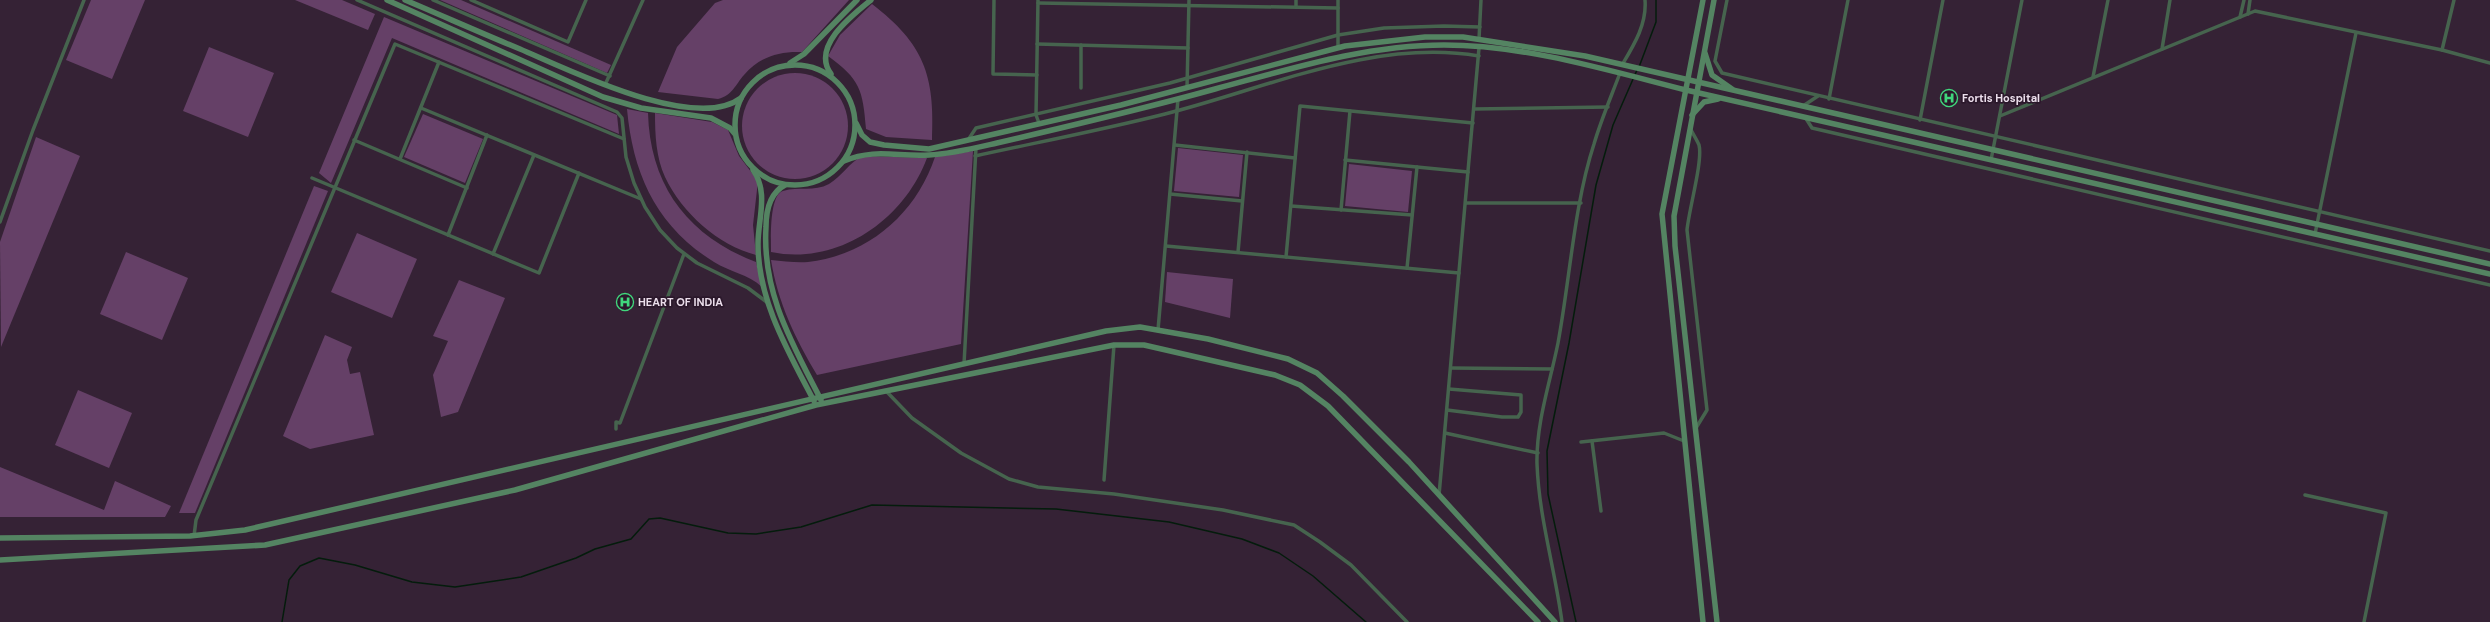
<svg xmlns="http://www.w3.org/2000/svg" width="2490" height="622" viewBox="0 0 2490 622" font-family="'DM Sans',sans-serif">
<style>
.green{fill:#654067}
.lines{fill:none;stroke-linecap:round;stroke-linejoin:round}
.stream{stroke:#041c0c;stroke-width:1.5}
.street{stroke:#46644e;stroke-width:3.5}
.secondary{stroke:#548462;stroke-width:5.5}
.labels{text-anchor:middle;stroke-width:3.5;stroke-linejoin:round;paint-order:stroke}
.poi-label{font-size:11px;font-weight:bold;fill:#ebdeeb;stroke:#2b182b;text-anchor:start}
</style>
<rect width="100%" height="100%" fill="#352235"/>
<g class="green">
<polygon points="91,0 145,0 112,79 66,60"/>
<polygon points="295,0 342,0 375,14 368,30"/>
<polygon points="440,0 461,0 611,65 607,73"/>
<path d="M723,0H849L802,52C779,51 759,57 744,75C735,85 733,95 718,99L658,92L677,47L715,3Z"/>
<path d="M872,4C924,44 935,75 932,140L886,137L866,129C863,90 860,79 828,56L840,35Z"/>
<polygon points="384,17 617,115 619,134 392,38 331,183 319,173"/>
<polygon points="209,47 274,73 248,137 183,111"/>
<circle cx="795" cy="126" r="53"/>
<path d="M627,109L648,113C650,186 688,236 756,262L762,287C748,274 730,272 714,262C656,226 633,174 627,109Z"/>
<path d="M655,113L712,122L728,130L739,156L758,181L753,225L756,255C718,245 682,213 665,177C656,157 655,135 655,113Z"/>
<polygon points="423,114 483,139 465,183 404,157"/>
<polygon points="36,137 80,156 1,347 0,242"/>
<polygon points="1178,148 1243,155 1239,197 1174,191"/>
<path d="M973,151L961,344L817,375C795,338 778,303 771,260C783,261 796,263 808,262C868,255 916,214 935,157Z"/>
<path d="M862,156L927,158C904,220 838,266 771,252C771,239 769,195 783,191C799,186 814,192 829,184C842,176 849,163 862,156Z"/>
<polygon points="1349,164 1412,171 1408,212 1345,206"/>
<polygon points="314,186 328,191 195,513 179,513"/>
<polygon points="357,233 417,259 392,318 331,292"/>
<polygon points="126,252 188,278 162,340 100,314"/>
<polygon points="1167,272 1233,279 1230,318 1165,302"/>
<polygon points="459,280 505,298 458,412 441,417 433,375 448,341 433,336"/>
<polygon points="325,335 352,347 347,360 350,374 360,372 374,435 310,449 283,436"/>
<polygon points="78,390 132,413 109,468 55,445"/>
<polygon points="0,467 104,510 115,481 171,506 165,517 0,517"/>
</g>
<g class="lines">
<g class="stream">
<polyline points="1639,67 1656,22 1656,0"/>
<polyline points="282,622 289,580 300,566 319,558 355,565 412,582 455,587 521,577 576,558 595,549 631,539 649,519 660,518 728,533 756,534 801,527 872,505 1056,509 1169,522 1242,539 1279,553 1313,576 1366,622"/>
<polyline points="1576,622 1548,494 1547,451 1569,343 1596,185 1613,125 1637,70"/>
</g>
<g class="street">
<polyline points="357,0 617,112 622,118 626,157 634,183 645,207 660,230 677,248 697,263 748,288 768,303"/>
<polyline points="433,0 610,76"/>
<polyline points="471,0 568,42 586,0"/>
<polyline points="994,0 993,74 1037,75"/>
<polyline points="1038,0 1036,115 1039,123"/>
<polyline points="1727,0 1715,61 1722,73 2490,251"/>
<polyline points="1038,3 1338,8"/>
<polyline points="1296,7 1296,0"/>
<polyline points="2248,14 2250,0"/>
<polyline points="2240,17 2244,0"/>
<polyline points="1479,39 1481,0"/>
<polyline points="1037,44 1188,48"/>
<polyline points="1338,48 1338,0"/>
<polyline points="2162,49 2170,0"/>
<polyline points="2442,50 2454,0"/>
<path d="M1622,65C1634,45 1647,24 1645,0"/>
<polyline points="2093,77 2108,0"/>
<polyline points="605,85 643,0"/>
<polyline points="1081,88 1081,45"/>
<polyline points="1187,88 1189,0"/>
<polyline points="1829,99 1848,0"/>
<polyline points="1803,106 1818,96"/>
<polyline points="421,108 641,199"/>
<polyline points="1474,109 1608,107"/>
<polyline points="2000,116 2255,11 2442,50 2490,63"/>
<polyline points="1805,117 1812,128 2490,285"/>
<polyline points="1920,120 1943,0"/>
<path d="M1690,128C1693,134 1697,140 1699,145C1703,161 1689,209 1687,230L1707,410L1696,428"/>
<polyline points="354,140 467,188"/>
<polyline points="968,140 976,128 1170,83 1338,35 1384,28 1444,26 1480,27"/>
<polyline points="1175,145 1295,158"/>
<path d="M975,156C1039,142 1102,130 1165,114C1265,89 1373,38 1479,56"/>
<polyline points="400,159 439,62"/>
<polyline points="1345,160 1468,172"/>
<polyline points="1991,160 2022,0"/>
<polyline points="312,178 539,273 579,173"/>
<polyline points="1170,194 1242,201"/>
<polyline points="1466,203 1581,203"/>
<polyline points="1291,206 1412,215"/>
<polyline points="1341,210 1350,111"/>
<polyline points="0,222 33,130 84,0"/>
<polyline points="2315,234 2356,33"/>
<polyline points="448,235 487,135"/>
<polyline points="1166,246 1459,273"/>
<polyline points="1238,252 1247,152"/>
<polyline points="493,254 534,155"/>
<polyline points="1286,257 1300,106 1473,123"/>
<polyline points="1407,268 1417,167"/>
<polyline points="1158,330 1178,99"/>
<polyline points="964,364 976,148"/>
<polyline points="1451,368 1552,369"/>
<polyline points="886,391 912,418 961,453 1009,479 1038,487 1114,494 1223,510 1294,525 1320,542 1351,565 1407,622"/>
<polyline points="1447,410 1502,417 1518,417 1521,412 1521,395 1449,389"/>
<polyline points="616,429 616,422 620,423 684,254"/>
<polyline points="1445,433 1538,453"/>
<polyline points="1592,441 1601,511"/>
<polyline points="1581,442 1664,433 1684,441"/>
<polyline points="1104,480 1114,345"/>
<polyline points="1439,495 1479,48"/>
<polyline points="2305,495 2386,513 2364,622"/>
<polyline points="194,536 196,520 395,44 624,139"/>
<path d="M1562,622C1555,569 1539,518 1537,464C1536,423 1550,383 1558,343C1570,279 1574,205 1594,144C1601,120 1611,97 1620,73"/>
</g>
<g class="secondary">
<polyline points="387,0 603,97 641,108 711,118 730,128 735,134"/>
<path d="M405,0C443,16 481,33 520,49C567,69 695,133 741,98"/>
<polyline points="1714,0 1674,216 1675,246 1717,622"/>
<polyline points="1705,53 1712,75 1732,89"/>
<polyline points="790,63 804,54 857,0"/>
<circle cx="795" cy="125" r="60"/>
<path d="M831,74C811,47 851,16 871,0"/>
<polyline points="1692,115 1704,102 1718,99"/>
<polyline points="856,123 862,135 870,142 884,145 929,149 1121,105 1345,46 1425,37 1463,37 1585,56 2490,264"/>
<path d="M844,161C875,148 897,157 929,155C951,154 975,148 997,143C1070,126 1143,109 1215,89C1290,69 1366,45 1444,45C1525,45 1607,70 1686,90L2490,274"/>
<path d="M753,170C769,192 758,219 758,244C758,301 789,353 814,401"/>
<path d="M785,185C770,193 766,210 766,227C762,293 792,343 821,400"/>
<polyline points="0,538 190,536 245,530 1106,331 1140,327 1208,339 1288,359 1317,373 1343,396 1409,462 1555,622"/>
<polyline points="0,560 265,545 515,490 816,405 1114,345 1144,345 1275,375 1300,385 1328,406 1538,622"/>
<polyline points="1703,622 1662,214 1703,0"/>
</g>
</g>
<defs>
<g id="hospital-ring" transform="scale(0.9)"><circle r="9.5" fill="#2b182b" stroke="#40d77c" stroke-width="1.5"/><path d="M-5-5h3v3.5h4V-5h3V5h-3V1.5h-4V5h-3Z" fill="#40d77c"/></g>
</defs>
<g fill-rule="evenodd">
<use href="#hospital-ring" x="1949" y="98"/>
<use href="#hospital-ring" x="625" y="302"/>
</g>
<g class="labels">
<g class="poi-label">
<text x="1962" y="102">Fortis Hospital</text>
<text x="638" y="306">HEART OF INDIA</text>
</g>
</g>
</svg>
